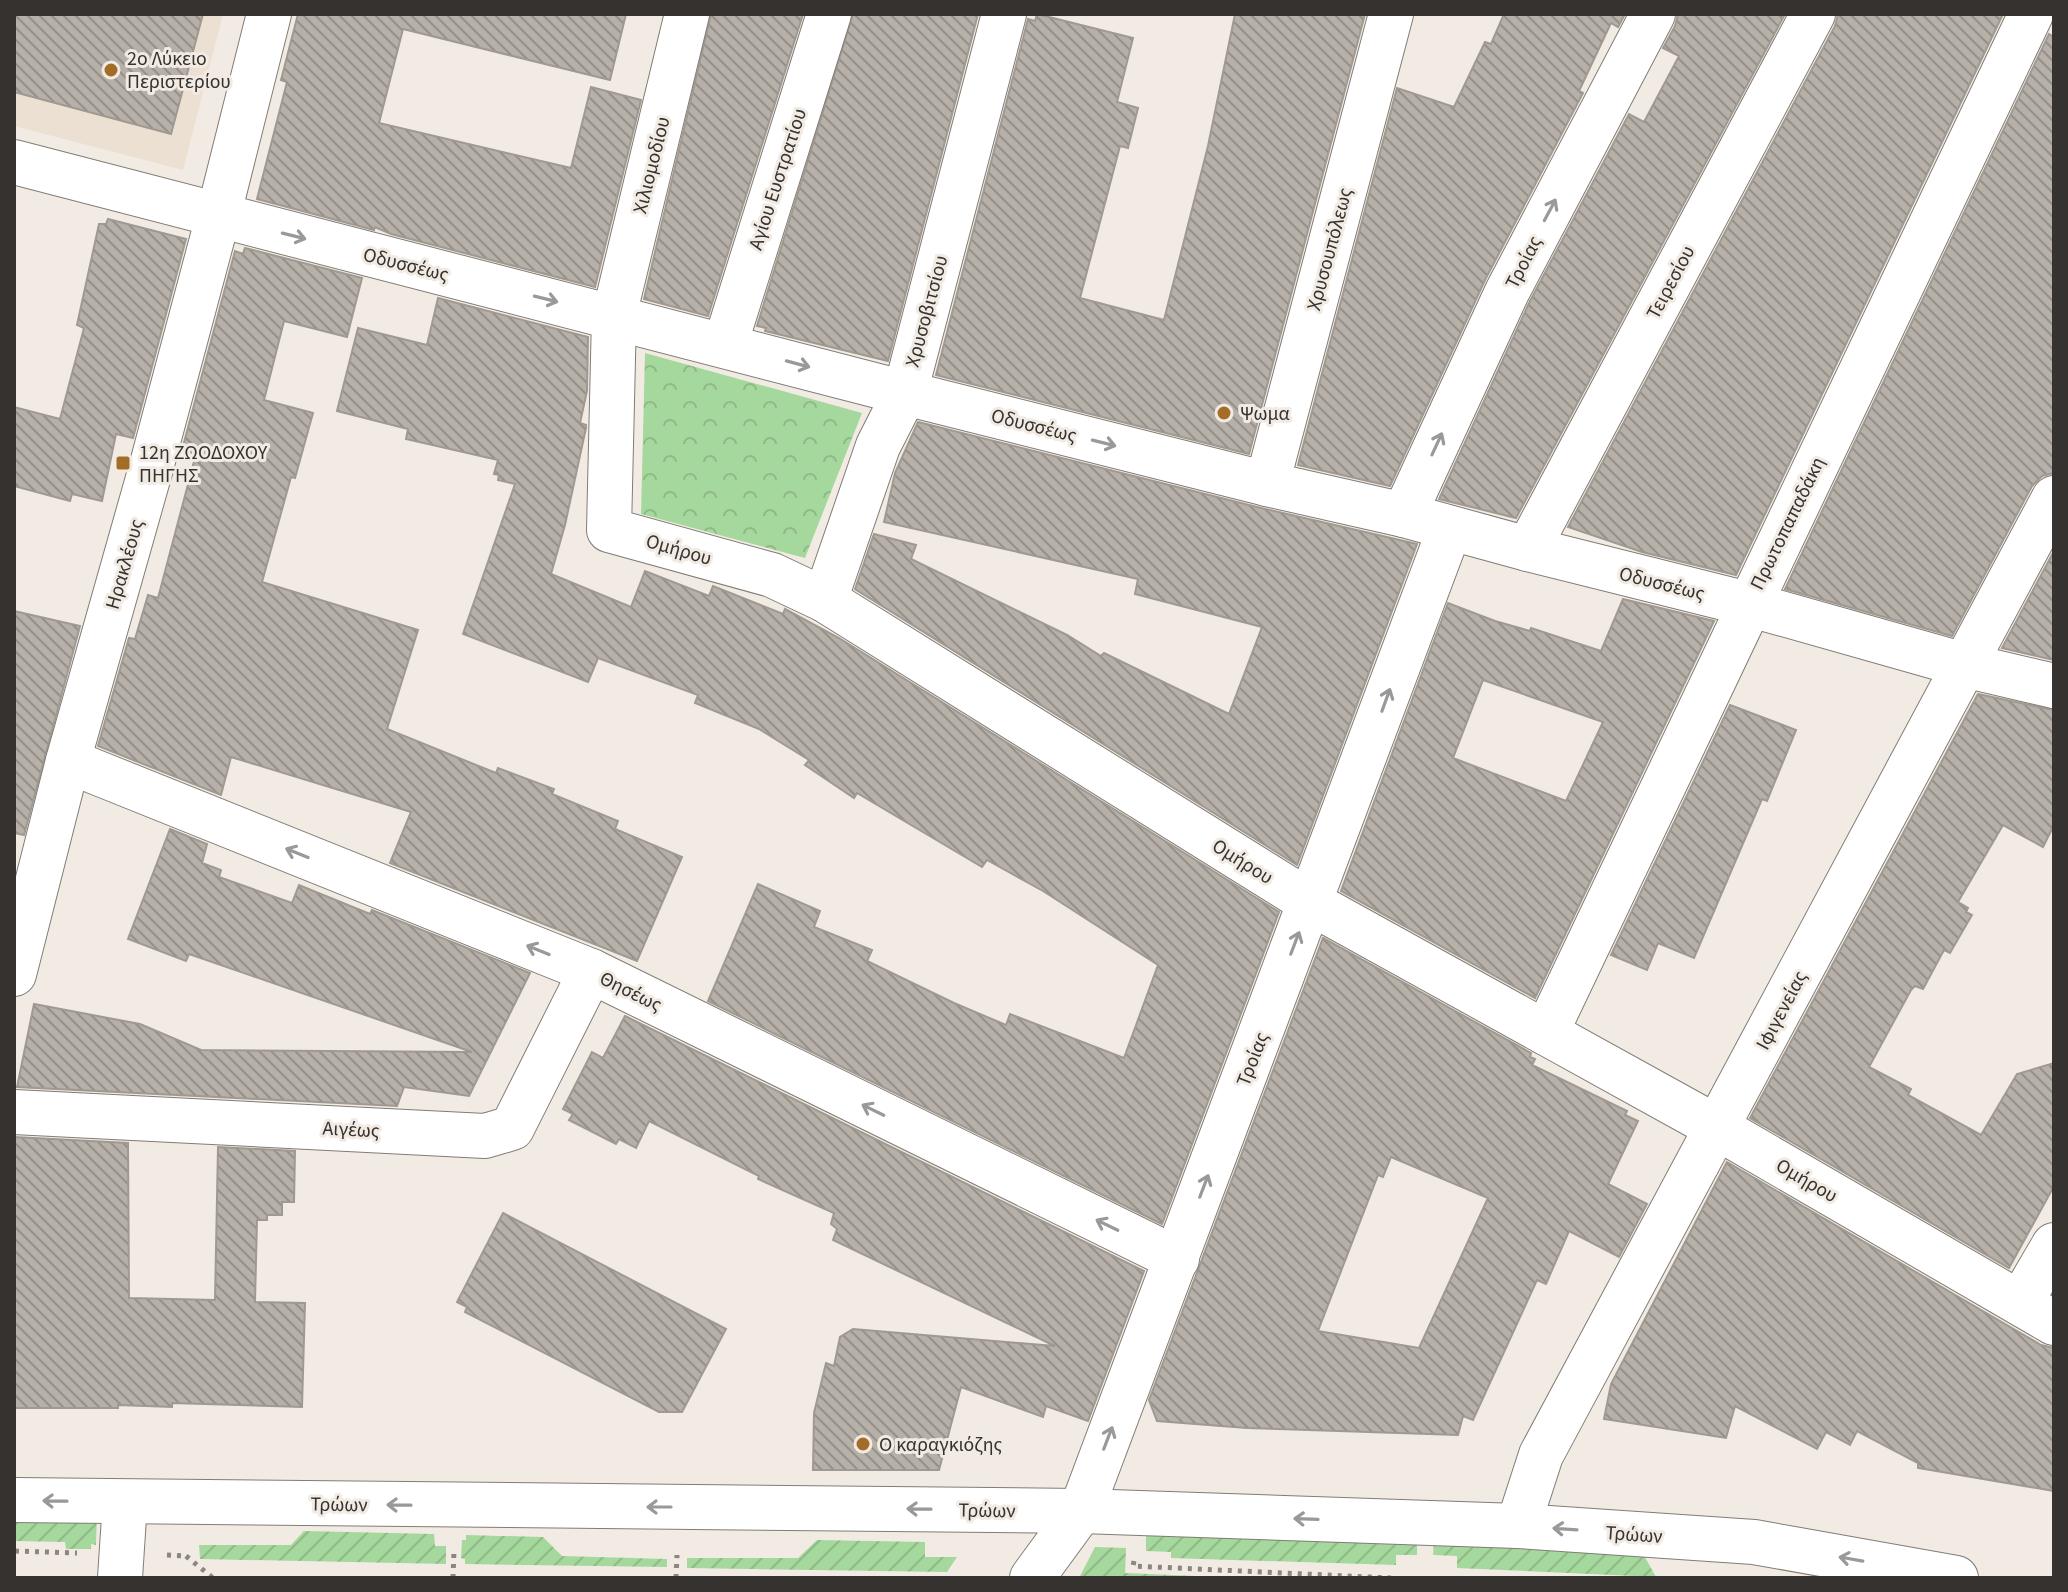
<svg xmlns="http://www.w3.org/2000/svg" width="2068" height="1592" viewBox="0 0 2068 1592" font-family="'Source Sans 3',sans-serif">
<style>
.built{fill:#ece0d3}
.park{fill:url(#park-crowns)}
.garden{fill:url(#garden-furrows)}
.building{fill:url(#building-back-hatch);stroke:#9f9992;stroke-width:2;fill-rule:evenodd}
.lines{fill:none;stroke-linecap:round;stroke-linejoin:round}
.minor-casing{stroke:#817c75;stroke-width:46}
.tertiary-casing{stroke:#817c75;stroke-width:46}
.path{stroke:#8b8682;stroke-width:5;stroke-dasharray:4 6;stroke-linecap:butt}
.minor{stroke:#fff;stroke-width:44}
.tertiary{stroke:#fff;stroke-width:44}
.oneway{stroke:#9a9898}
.poi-dot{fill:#a36d28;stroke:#f2ebe4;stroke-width:3}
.labels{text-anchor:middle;stroke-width:6;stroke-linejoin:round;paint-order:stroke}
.poi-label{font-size:20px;fill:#353230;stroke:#f2ebe4;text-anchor:start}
.street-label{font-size:20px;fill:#353230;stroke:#f2ebe4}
</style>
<defs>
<pattern id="park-crowns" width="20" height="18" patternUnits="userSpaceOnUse" patternTransform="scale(2)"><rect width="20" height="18" fill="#a5d89c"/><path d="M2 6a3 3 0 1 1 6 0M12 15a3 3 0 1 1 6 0" fill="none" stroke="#8fba87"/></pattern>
<pattern id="garden-furrows" width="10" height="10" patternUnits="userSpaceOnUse" patternTransform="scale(2)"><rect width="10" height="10" fill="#a5d89c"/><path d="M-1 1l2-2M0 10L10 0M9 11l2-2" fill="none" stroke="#8fba87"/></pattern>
<pattern id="building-back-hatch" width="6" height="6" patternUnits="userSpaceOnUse" patternTransform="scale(2)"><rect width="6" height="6" fill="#b6b0a9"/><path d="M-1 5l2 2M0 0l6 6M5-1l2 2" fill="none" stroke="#95908a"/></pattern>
</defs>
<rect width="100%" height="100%" fill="#f2ebe4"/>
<polygon class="built" points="14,14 223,14 183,170 14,126"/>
<polygon class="park" points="645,353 862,413 805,558 641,514"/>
<g class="garden">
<polygon points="15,1513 97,1514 96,1545 91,1544 91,1549 66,1549 65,1542 14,1541"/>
<polygon points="304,1531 434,1534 435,1546 446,1546 446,1564 200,1559 199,1545 291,1545"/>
<polygon points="1146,1531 1417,1538 1417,1555 1396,1555 1396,1565 1171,1558 1171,1552 1146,1551"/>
<polygon points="466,1535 543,1537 562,1556 667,1559 667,1567 465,1564 465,1559 461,1558 462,1540 466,1540"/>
<polygon points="1434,1539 1641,1550 1656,1577 1457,1568 1457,1556 1433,1555"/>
<polygon points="817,1540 925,1542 925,1557 957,1557 947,1572 687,1568 687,1558 798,1558"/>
<polygon points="1095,1547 1126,1548 1125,1573 1244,1578 1079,1578"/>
</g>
<g class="building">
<polygon points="14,14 203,14 171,134 14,92"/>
<polygon points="298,14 626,14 610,80 403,29 379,123 571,168 591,87 641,100 595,287 391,234 375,227 374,230 257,199 287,82 281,80"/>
<polygon points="711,14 803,14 708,316 644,299"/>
<polygon points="853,14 978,14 888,361 765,331 766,328 757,326"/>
<polygon points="1037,14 1133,38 1117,102 1138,108 1128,148 1120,146 1080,298 1164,320 1208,146 1235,14 1365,14 1249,454 936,375 1028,19 1035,21"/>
<polygon points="1504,14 1625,14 1618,27 1611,23 1579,91 1583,93 1485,280 1390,486 1298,465 1397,88 1454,107 1485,42 1491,44"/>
<polygon points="1678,14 1785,14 1516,518 1439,499 1529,303 1629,114 1644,122 1679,56 1663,48 1675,26"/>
<polygon points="1838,14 2003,14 1736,575 1642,552 1568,527 1835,26"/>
<polygon points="2049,34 2054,37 2054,473 2042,476 2032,486 1952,636 1785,589"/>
<polygon points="108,219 186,239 133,438 116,434 102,501 72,494 70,501 14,486 14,407 60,419 84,328 77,325 99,224 106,224"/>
<polygon points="245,248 362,278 347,337 284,321 264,400 313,413 295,478 291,477 262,582 418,630 387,729 496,773 498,768 554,789 552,794 618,821 615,829 682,857 637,961 390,863 411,812 231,757 221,795 98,746 129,638 135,639 148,595 158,598 196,454 182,450 235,251 243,254"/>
<polygon points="438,298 588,337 587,391 580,423 586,425 586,428 565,525 551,574 631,607 645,571 709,596 713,586 783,614 785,609 839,638 1279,912 1162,1224 708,1001 758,884 820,911 814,927 872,950 867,961 954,1003 1006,1025 1010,1014 1124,1058 1158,965 1043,891 987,860 982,867 857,793 854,798 805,765 809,760 759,729 695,703 698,695 598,658 588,682 463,634 515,484 498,480 499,475 494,474 498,460 406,439 408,429 337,411 358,328 427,345"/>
<polygon points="918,422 1261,508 1417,544 1297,865 855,589 874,534 916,545 911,559 1067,635 1101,656 1104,653 1229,714 1262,627 1135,594 1138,579 884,522 895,473"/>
<polygon points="2054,551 2054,660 2002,648"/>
<path d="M1623,599L1714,621L1535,998L1341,891L1448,603L1495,621L1530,631L1531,628L1601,651ZM1483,680L1603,722L1566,801L1453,758Z"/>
<polygon points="14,611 80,626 24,835 14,833"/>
<polygon points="1978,694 2054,710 2054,825 2043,847 2003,825 1958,902 1968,908 1966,912 1972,915 1950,953 1944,950 1923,989 1915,986 1911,990 1869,1067 1911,1089 1908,1095 1981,1135 2017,1074 2054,1063 2054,1186 2009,1268 1750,1118"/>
<polygon points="1730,705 1796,730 1767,801 1762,799 1694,958 1658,943 1647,970 1611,955"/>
<polygon points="170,829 207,844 202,863 221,870 219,877 292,903 299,885 370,914 372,910 530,973 469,1096 404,1087 397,1106 17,1087 34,1004 140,1024 201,1050 472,1052 189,954 186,961 128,939"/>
<path d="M1323,938L1531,1053L1530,1057L1535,1059L1532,1065L1627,1111L1625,1115L1638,1121L1608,1184L1647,1204L1619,1257L1569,1231L1546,1284L1537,1280L1473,1420L1463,1416L1458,1435L1247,1428L1157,1421L1149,1400ZM1391,1157L1488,1198L1419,1348L1318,1331L1378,1175L1383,1177Z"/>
<polygon points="625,1016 1144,1271 1088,1421 1046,1406 1043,1417 961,1387 939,1470 813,1470 814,1413 826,1363 834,1366 840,1337 853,1329 1055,1346 833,1240 837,1229 831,1224 834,1213 758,1179 759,1176 649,1121 636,1148 619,1139 616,1144 569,1120 573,1114 563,1109 592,1052 603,1058"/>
<polygon points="14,1137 128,1143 129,1298 215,1300 218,1147 295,1151 294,1202 282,1202 282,1215 267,1215 267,1220 257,1220 255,1302 305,1303 302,1407 172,1403 172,1407 118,1405 118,1408 14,1408"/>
<polygon points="1727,1162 2041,1345 2054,1348 2054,1491 1918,1468 1918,1463 1857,1431 1850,1445 1826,1432 1817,1449 1735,1406 1726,1438 1604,1419 1611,1384"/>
<polygon points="503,1213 726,1329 682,1412 659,1412 465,1312 467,1307 457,1302"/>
</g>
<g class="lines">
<g class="minor-casing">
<g id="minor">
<polyline points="687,14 614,316 609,530 772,575 825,600 1311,903 1718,1128 2054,1323"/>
<polyline points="14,162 905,393 1267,484 1404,515 1528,549 1748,604 1964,665 2054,686"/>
<polyline points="725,345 829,14"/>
<polyline points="1267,484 1391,14"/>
<polyline points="1404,515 1507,292 1653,14"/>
<polyline points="1528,549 1813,14"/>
<polyline points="825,600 878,446 905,393 1004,14"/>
<polyline points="68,761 591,971 1177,1259"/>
<polyline points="1546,1033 2031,14"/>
<polyline points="14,1112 485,1136 512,1128 591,971"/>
<polyline points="2020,1303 2054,1245"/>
<polyline points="14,1500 1081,1511 1518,1526 1754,1542 1956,1578"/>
<polyline points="1518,1526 1541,1455 2054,498"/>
<polyline points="120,1578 125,1502"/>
<polyline points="1032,1578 1081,1511 1450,528"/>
</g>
</g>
<g class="tertiary-casing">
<polyline id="tertiary" points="14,974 68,761 151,468 218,217 269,14"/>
</g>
<g class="path">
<polyline points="15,1551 77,1553"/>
<polyline points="167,1555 186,1556"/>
<polyline points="186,1556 213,1578"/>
<polyline points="1134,1561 1133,1566 1391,1578"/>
<polyline points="453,1578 454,1551"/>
<polyline points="676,1578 677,1555"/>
</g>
<use href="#minor" class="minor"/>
<use href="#tertiary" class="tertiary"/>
</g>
<defs><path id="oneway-shaft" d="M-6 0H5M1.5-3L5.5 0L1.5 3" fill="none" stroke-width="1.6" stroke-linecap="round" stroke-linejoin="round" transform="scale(2)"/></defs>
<g class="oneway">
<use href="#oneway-shaft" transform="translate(1550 210) rotate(-62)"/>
<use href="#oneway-shaft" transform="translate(294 236) rotate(14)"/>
<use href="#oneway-shaft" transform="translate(546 299) rotate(14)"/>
<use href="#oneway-shaft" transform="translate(798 364) rotate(15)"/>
<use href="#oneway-shaft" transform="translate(1104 443) rotate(14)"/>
<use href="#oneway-shaft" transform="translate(1437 444) rotate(-65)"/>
<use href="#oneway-shaft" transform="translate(1386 700) rotate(-70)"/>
<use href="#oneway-shaft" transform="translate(297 853) rotate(-158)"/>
<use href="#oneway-shaft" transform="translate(1295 943) rotate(-69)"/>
<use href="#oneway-shaft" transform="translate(538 950) rotate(-158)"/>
<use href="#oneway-shaft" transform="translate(873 1110) rotate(-154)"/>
<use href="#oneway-shaft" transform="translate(1204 1186) rotate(-69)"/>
<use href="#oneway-shaft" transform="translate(1107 1225) rotate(-154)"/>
<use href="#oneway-shaft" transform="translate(1108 1438) rotate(-69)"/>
<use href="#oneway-shaft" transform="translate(55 1501) rotate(-179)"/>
<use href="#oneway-shaft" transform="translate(399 1505) rotate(-179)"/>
<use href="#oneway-shaft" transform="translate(659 1507) rotate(-180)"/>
<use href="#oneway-shaft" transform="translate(919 1509) rotate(-179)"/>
<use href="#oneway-shaft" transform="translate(1306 1519) rotate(-178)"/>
<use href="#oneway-shaft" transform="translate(1565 1529) rotate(-176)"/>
<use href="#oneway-shaft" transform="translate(1851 1559) rotate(-170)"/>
</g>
<g class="poi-dot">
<circle cx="111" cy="70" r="8"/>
<circle cx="1224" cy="413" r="8"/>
<rect x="115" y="455" width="16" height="16" rx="4"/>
<circle cx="863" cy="1444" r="8"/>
</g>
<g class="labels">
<g class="poi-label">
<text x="127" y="65">2ο Λύκειο<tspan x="127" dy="23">Περιστερίου</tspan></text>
<text x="1240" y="420">Ψωμα</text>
<text x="139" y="459">12η ΖΩΟΔΟΧΟΥ<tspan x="139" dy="23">ΠΗΓΗΣ</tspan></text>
<text x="879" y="1451">Ο καραγκιόζης</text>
</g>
<g class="street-label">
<text transform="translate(651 165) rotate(-76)" y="7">Χιλιομοδίου</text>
<text transform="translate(777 179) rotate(-72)" y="7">Αγίου Ευστρατίου</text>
<text transform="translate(1329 249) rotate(-75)" y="7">Χρυσουπόλεως</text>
<text transform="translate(1523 262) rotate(-63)" y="7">Τροίας</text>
<text transform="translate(406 264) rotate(14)" y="7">Οδυσσέως</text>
<text transform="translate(1670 282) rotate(-62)" y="7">Τειρεσίου</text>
<text transform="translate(926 311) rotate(-75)" y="7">Χρυσοβιτσίου</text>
<text transform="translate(1034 425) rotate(14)" y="7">Οδυσσέως</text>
<text transform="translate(1787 523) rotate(-64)" y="7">Πρωτοπαπαδάκη</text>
<text transform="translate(679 549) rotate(16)" y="7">Ομήρου</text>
<text transform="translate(124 564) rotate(-74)" y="7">Ηρακλέους</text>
<text transform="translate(1662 583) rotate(14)" y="7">Οδυσσέως</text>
<text transform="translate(1243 861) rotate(32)" y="7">Ομήρου</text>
<text transform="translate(631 991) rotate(26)" y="7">Θησέως</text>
<text transform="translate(1781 1010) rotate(-62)" y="7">Ιφιγενείας</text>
<text transform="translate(1252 1059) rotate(-69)" y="7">Τροίας</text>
<text transform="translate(351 1129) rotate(3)" y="7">Αιγέως</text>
<text transform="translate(1807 1180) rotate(30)" y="7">Ομήρου</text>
<text transform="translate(339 1504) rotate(1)" y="7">Τρώων</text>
<text transform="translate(987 1510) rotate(1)" y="7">Τρώων</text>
<text transform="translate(1634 1534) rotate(4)" y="7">Τρώων</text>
</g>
</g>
<rect width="2068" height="1592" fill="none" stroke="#353230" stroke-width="32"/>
</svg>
